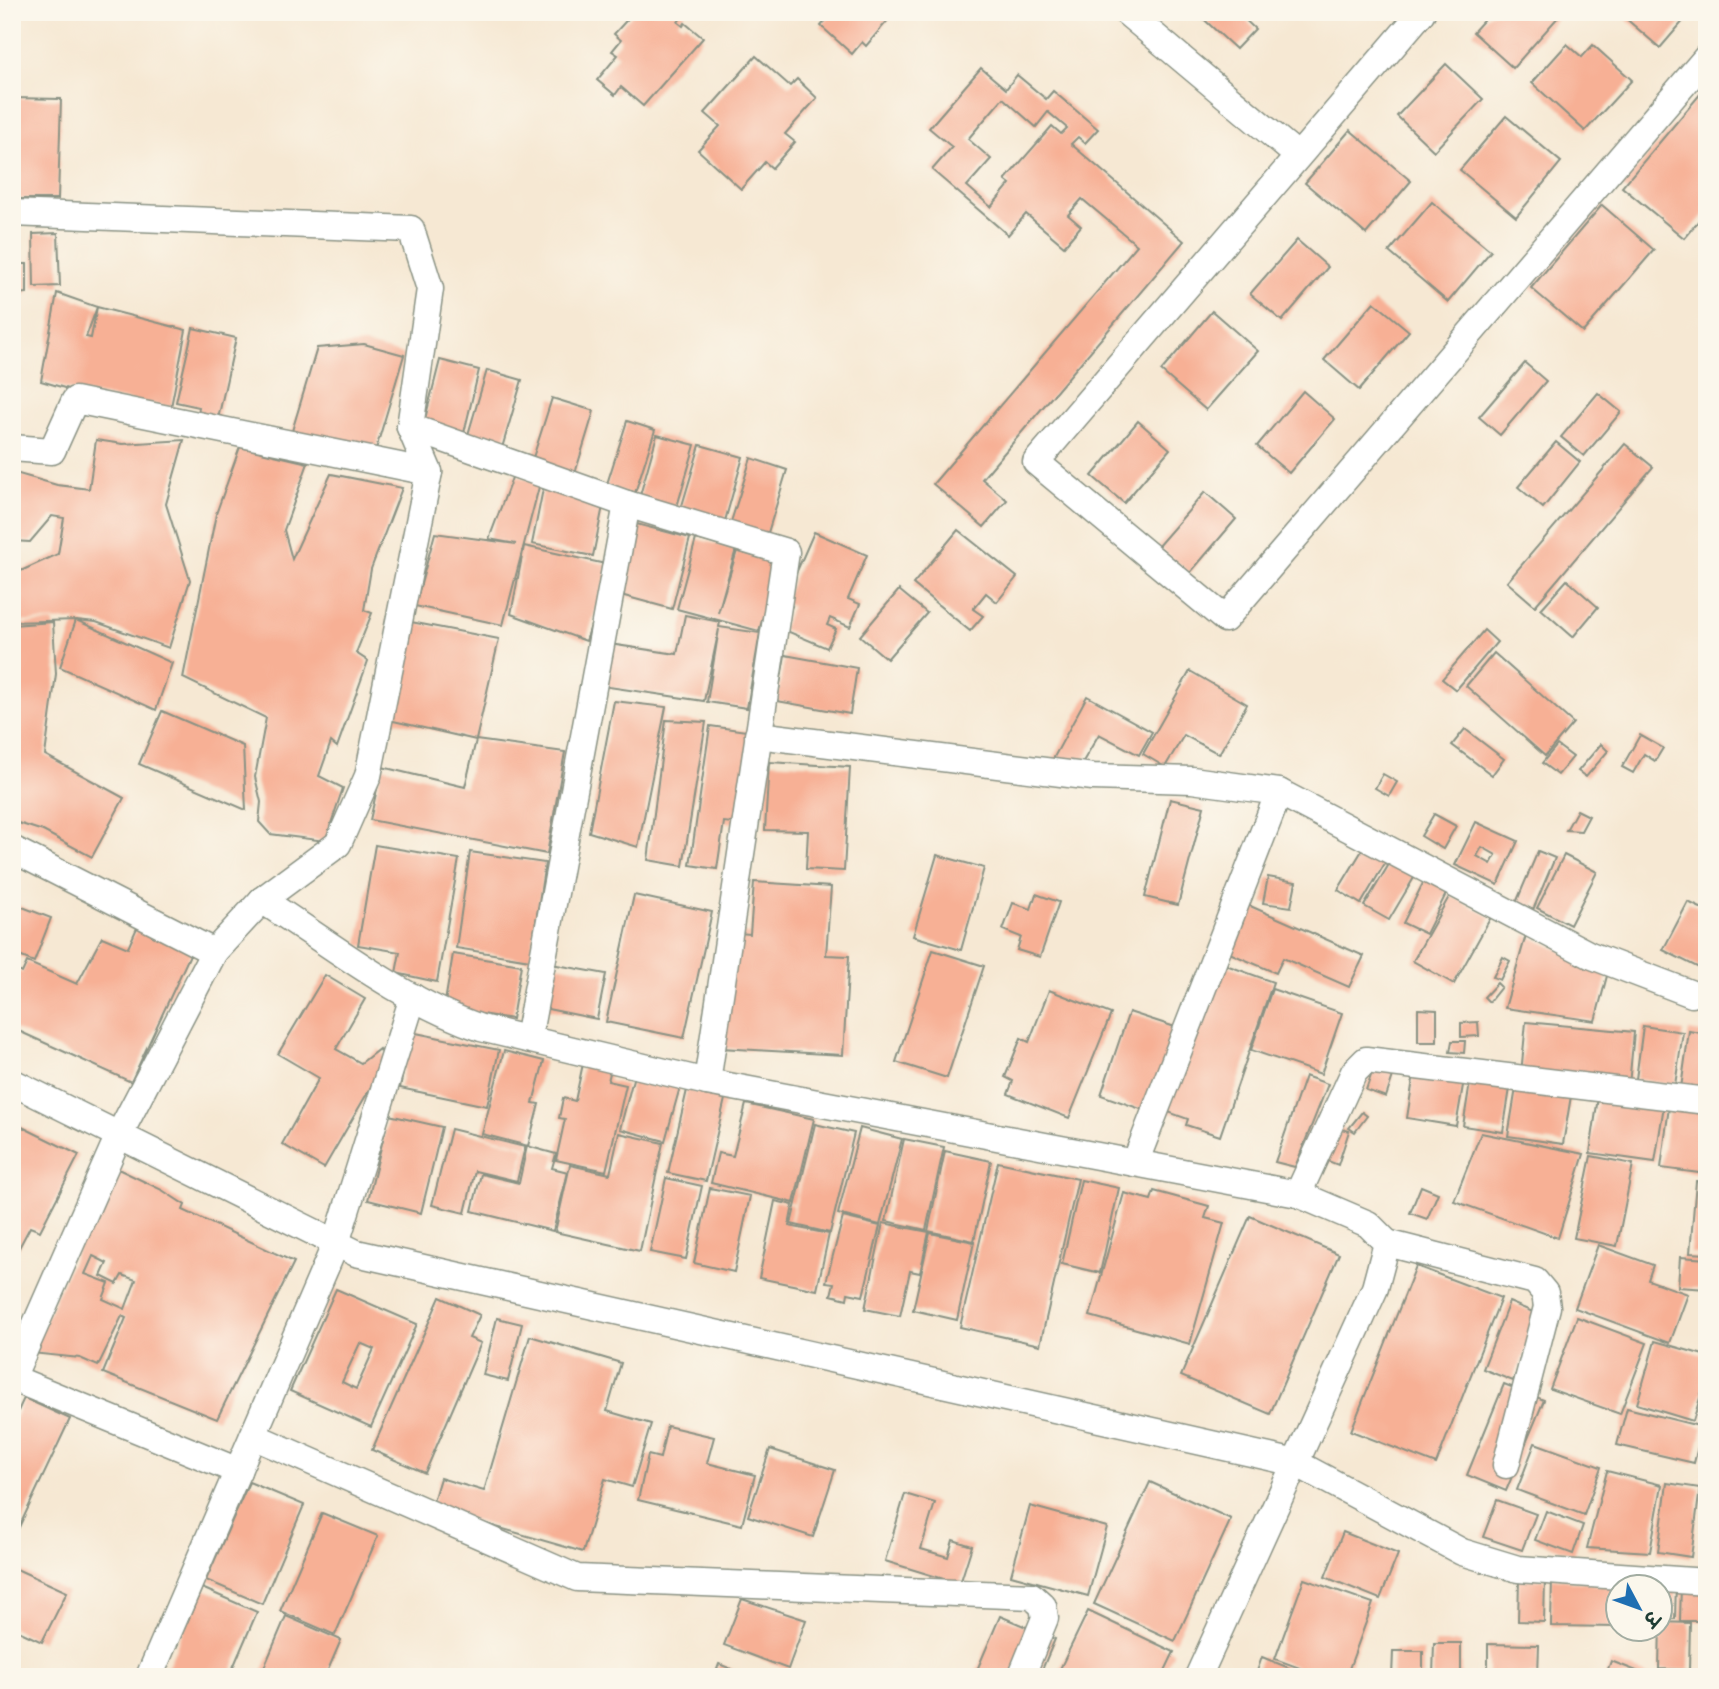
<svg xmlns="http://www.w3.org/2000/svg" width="1719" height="1689" viewBox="0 0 1719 1689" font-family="'Playpen Sans','Playpen Sans Deva',sans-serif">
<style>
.building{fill:#f7b095;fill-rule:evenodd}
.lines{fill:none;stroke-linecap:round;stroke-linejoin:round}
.street-casing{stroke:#8a9284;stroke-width:29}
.street{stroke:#fff;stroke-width:26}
</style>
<rect width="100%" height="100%" fill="#fbf7ec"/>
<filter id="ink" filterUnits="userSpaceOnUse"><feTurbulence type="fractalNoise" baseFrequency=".0143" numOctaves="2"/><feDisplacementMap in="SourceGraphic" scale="14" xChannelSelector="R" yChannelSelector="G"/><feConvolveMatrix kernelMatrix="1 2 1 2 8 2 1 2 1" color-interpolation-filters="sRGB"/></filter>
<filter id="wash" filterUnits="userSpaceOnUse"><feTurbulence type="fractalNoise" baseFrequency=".00686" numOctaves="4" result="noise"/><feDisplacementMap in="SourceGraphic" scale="28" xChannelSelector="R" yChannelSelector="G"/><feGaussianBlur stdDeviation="1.57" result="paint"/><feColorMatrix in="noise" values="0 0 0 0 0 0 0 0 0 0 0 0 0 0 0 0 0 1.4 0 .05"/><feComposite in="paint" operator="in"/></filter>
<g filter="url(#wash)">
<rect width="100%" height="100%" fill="#f6e8d3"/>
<g id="blocks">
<g class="building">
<polygon points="634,12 686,12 678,22 683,26 685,23 703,38 643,106 621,87 615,95 597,80 618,55 612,51 621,40 614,34"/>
<polygon points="833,12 895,12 866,46 862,42 852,54 821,26"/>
<polygon points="1196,12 1237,12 1255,29 1236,49"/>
<polygon points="1491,12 1557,12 1560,15 1513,68 1473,32"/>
<polygon points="1626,12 1691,12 1660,48 1623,16"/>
<polygon points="1567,44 1582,57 1593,45 1632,80 1585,131 1532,83"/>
<polygon points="756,56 790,86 797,79 817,98 785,134 795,142 772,168 765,162 741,189 698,150 720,126 705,113"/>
<polygon points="1446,64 1483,99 1434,151 1397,116"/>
<path d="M981,68L1006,89L1017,75L1046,99L1053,91L1098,129L1085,143L1078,137L1071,144L1184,241L982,479L1007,500L984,527L933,484L1137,245L1082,199L1068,215L1081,226L1064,246L1026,214L1008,235L932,170L952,147L929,128ZM1003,98L1036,127L1048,112L1067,128L1061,134L1052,126L1005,180L1010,184L991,207L967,186L991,159L968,139Z"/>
<polygon points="1707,86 1707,211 1684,238 1622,187"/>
<polygon points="12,98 61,99 58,199 12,199"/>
<polygon points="1506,116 1561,162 1516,217 1460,170"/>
<polygon points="1350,130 1411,181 1366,234 1305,183"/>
<polygon points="1432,202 1491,251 1448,302 1389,252"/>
<polygon points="1602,205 1654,250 1583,332 1531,288"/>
<polygon points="58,233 60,286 34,287 33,234"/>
<polygon points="1297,240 1328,267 1282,321 1250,294"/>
<polygon points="12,264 27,264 27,293 12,294"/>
<polygon points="57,293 97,307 86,337 91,338 97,307 186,330 171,407 78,392 41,381"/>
<polygon points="1374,302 1409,331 1359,390 1324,360"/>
<polygon points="1212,311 1258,351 1206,410 1161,371"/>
<polygon points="193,328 236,338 218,419 198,415 199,407 176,402"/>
<polygon points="364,344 404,355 373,459 289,441 317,348"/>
<polygon points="440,360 479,370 464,433 424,423"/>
<polygon points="1525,363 1546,381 1500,435 1479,417"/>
<polygon points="487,370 522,380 502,448 467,438"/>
<polygon points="1303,391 1335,419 1289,473 1257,446"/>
<polygon points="1598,393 1621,412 1584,456 1561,437"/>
<polygon points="552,398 594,411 573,480 530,467"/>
<polygon points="627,421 655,430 634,496 606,487"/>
<polygon points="1138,421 1170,449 1124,503 1092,476"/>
<polygon points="657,435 695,445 676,510 639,499"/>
<polygon points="96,440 123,444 184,440 166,504 190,580 169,648 96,622 76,620 172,663 156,710 60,667 76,620 12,622 12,575 58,554 64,518 52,516 30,542 12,541 12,472 57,485 89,489"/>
<polygon points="1556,442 1580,462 1543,508 1518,487"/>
<polygon points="1625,444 1653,467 1535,606 1507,582"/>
<polygon points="700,445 743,457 725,521 681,509"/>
<polygon points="240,447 308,463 284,530 292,559 331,474 402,488 371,569 364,610 372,613 356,653 368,661 337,747 331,742 319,776 343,788 325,841 270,834 259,822 261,802 255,777 266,718 183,678 216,514"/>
<polygon points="751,458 787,470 767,536 730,525"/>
<polygon points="513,475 540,483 503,625 415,606 435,533 516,544 489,539"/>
<polygon points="543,489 604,501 593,556 532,544"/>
<polygon points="1205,492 1236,519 1190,573 1158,546"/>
<polygon points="625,521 690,538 672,609 606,591"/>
<polygon points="958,530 1017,577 997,602 986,593 973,609 983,616 970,631 913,584"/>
<polygon points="814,532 867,555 848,599 860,604 850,627 830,618 827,625 836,629 827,648 782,629 792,606 783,603"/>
<polygon points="696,539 736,549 718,613 737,551 778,563 759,631 677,609"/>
<polygon points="524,546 610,565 586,641 511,614"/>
<polygon points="1567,580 1598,607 1573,637 1541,609"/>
<polygon points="899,590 927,613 887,659 860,636"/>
<polygon points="685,615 720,622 719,627 760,633 747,708 707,702 719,629 704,701 602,686 609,644 677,654"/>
<polygon points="53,622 56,674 45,755 124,798 92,857 43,831 12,821 12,625"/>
<polygon points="411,622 499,639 476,740 389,720"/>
<polygon points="1484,630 1497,642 1456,690 1442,679"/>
<polygon points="1494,653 1573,723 1545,756 1466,686"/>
<polygon points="785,655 857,668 850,714 777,701"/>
<polygon points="1190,671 1247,704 1219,754 1184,735 1165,767 1143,754"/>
<polygon points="1087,696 1152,732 1139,755 1099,734 1077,772 1053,759"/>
<polygon points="614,701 666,707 638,847 589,832"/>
<polygon points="162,711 243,746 246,810 139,764"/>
<polygon points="666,720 706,722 683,866 648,860"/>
<polygon points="710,726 754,732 741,824 724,822 717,869 690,865"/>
<polygon points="1465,729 1504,759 1492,775 1452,745"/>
<polygon points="1640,735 1663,748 1655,761 1644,754 1633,773 1622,767"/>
<polygon points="476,740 565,752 547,854 370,820 382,767 465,787"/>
<polygon points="1601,744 1608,751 1586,777 1578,771"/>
<polygon points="1557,745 1573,757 1558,775 1542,763"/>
<polygon points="769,762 850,767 844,871 806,869 808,831 765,830"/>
<polygon points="1383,774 1397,782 1389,796 1375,788"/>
<polygon points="1170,799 1204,807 1178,905 1145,897"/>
<polygon points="1577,810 1589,816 1581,831 1566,830"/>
<polygon points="1434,814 1456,826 1443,849 1421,836"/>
<path d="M1476,822L1518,841L1498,885L1455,865ZM1482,847L1496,855L1491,864L1477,856Z"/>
<polygon points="1366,844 1388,858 1361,904 1338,890"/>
<polygon points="375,845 459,859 437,982 396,973 400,952 358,945"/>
<polygon points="1538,851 1555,858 1533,910 1516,903"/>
<polygon points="470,852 545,863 530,960 456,948"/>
<polygon points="937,855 984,868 961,950 913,936"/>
<polygon points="1564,855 1597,872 1570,925 1537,908"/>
<polygon points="1391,861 1415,876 1389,920 1364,906"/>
<polygon points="1427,875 1450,886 1426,934 1403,923"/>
<polygon points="1268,877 1296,882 1291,907 1263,903"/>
<polygon points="754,882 831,887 826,955 849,956 843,1055 721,1048 738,933 750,934"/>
<polygon points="1036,894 1059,902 1040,957 1017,950 1021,937 1003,930 1013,903 1031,909"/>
<polygon points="634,895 712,912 684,1038 606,1022"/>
<polygon points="1450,895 1491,917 1454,984 1413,961"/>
<polygon points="1688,902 1707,911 1707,972 1663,950"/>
<polygon points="12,903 51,918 34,962 12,953"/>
<polygon points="1248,905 1364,956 1349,987 1283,958 1276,973 1227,952"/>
<polygon points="140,921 194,946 131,1082 12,1028 12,968 22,973 27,962 77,984 102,937 128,948"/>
<polygon points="1526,935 1608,972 1595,1021 1505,1008"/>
<polygon points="933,950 984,966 947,1078 896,1062"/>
<polygon points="453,954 521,965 512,1019 444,1008"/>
<polygon points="1503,957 1510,961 1500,980 1493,977"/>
<polygon points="1215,961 1273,982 1220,1136 1186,1125 1188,1119 1168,1112"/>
<polygon points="546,963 606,974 597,1019 538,1007"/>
<polygon points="325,975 365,999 336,1049 361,1063 379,1049 387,1059 324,1168 282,1144 319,1078 278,1054"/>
<polygon points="1497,983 1501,987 1489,1002 1484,997"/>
<polygon points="1272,989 1342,1013 1321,1074 1251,1050"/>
<polygon points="1049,990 1111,1014 1069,1118 1008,1094 1013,1081 1005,1077 1021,1038 1029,1042"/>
<polygon points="1418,1009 1437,1010 1437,1042 1418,1042"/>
<polygon points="1129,1012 1178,1028 1149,1112 1101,1095"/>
<polygon points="1478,1022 1479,1036 1461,1037 1461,1023"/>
<polygon points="1526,1022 1634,1032 1629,1085 1521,1074"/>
<polygon points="1643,1026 1683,1032 1675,1085 1636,1079"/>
<polygon points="1689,1031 1707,1034 1707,1092 1681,1088"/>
<polygon points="411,1032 499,1050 487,1106 400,1088"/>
<polygon points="1452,1041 1465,1041 1464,1053 1450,1052"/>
<polygon points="504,1051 544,1061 533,1103 539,1104 528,1146 482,1134"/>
<polygon points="584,1059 612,1065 608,1081 626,1085 606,1171 556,1160 565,1119 559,1118 563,1098 575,1101"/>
<polygon points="1416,1060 1466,1068 1456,1126 1407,1118"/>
<polygon points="1375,1064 1395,1070 1386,1097 1366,1090"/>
<polygon points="1472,1070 1512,1076 1503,1132 1463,1126"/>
<polygon points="634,1075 680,1087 665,1141 620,1129"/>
<polygon points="1305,1076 1328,1084 1295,1167 1275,1162"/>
<polygon points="1517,1082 1572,1090 1563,1144 1508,1136"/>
<polygon points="687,1090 725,1099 706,1181 668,1173"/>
<polygon points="1599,1090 1665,1099 1655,1162 1590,1153"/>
<polygon points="1670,1099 1707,1104 1707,1174 1661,1168"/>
<polygon points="746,1104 814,1119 794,1203 711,1183 718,1153 733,1156"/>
<polygon points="1362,1112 1367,1116 1355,1132 1349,1128"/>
<polygon points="389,1115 442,1127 421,1213 368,1200"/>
<polygon points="12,1122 79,1155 40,1231 30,1227 12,1261"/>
<polygon points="815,1124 854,1133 830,1233 791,1224"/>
<polygon points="1334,1127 1349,1131 1338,1165 1323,1159"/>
<polygon points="860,1128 902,1139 880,1225 838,1214"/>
<polygon points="451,1129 525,1147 517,1181 475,1171 465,1213 432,1205"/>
<polygon points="619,1133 663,1143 640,1251 555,1232 570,1165 610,1174"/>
<polygon points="1481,1133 1584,1154 1558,1238 1454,1201"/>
<polygon points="904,1139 944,1147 926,1230 886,1221"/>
<polygon points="527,1146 556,1154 552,1168 568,1172 553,1231 472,1211 481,1174 519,1183"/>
<polygon points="945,1151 991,1161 974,1241 928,1231"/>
<polygon points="1591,1156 1633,1164 1617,1246 1574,1238"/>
<polygon points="998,1162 1078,1179 1040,1345 960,1327"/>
<path d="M114,1167L162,1190L185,1205L183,1210L294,1262L217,1419L103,1373L126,1318L122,1316L98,1366L80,1358L31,1353ZM93,1256L107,1263L101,1276L117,1284L122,1275L136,1280L125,1309L103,1299L109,1283L85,1274Z"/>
<polygon points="666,1178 702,1186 686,1259 650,1252"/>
<polygon points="1081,1180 1119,1188 1100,1273 1062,1264"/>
<polygon points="1696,1181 1707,1182 1707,1254 1690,1253"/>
<polygon points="1421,1186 1438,1193 1427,1219 1410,1213"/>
<polygon points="710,1188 750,1196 734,1272 694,1263"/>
<polygon points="1154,1191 1209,1206 1205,1218 1224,1223 1190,1344 1090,1316 1124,1193 1151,1200"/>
<polygon points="775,1201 793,1205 789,1226 829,1234 817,1290 759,1278"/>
<polygon points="1250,1216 1339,1254 1270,1414 1181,1376"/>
<polygon points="843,1217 880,1226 863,1296 848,1293 847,1299 831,1295 834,1283 826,1282"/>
<polygon points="883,1223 929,1232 920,1273 910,1271 900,1316 865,1309"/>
<polygon points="930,1233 974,1242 957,1320 913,1310"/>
<polygon points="1598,1245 1653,1265 1648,1280 1688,1294 1670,1343 1575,1308"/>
<polygon points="1680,1257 1707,1259 1707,1289 1678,1287"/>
<polygon points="1416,1266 1501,1298 1436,1464 1351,1431"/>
<path d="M336,1289L417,1324L371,1427L290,1391ZM360,1343L374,1349L356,1389L342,1382Z"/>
<polygon points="440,1297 480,1315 469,1338 481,1343 425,1473 372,1450"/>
<polygon points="1509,1302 1540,1315 1513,1381 1483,1369"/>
<polygon points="1577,1317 1647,1343 1620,1414 1550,1389"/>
<polygon points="497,1318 522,1324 508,1381 483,1375"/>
<polygon points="530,1336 621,1363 607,1411 651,1424 632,1487 605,1479 583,1552 431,1508 440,1478 484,1491"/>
<polygon points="1655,1341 1707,1356 1707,1375 1693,1421 1637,1404"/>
<polygon points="1504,1384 1544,1400 1506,1491 1467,1475"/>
<polygon points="24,1398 70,1419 12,1542 12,1424"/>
<polygon points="1627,1408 1703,1427 1694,1463 1617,1445"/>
<polygon points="667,1426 714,1437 707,1463 755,1475 742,1525 638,1500 648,1455 660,1458"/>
<polygon points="1535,1443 1601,1467 1584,1515 1517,1490"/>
<polygon points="770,1449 835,1470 813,1537 748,1516"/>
<polygon points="1607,1471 1662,1485 1650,1552 1587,1548"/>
<polygon points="249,1482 304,1505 262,1604 206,1580"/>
<polygon points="1150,1482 1231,1519 1175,1641 1094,1604"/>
<polygon points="1667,1483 1700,1488 1691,1557 1658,1552"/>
<polygon points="905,1494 935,1503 921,1549 948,1557 953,1540 972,1546 960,1584 885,1561"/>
<polygon points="1497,1500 1536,1514 1522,1550 1483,1537"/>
<polygon points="1030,1506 1107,1527 1088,1596 1011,1575"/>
<polygon points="1546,1511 1583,1525 1573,1554 1535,1540"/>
<polygon points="322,1513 378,1536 335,1635 280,1611"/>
<polygon points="1343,1532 1398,1554 1380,1599 1325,1577"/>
<polygon points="12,1567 67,1592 42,1642 12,1628"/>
<polygon points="1552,1578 1618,1588 1618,1627 1551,1626"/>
<polygon points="1304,1579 1373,1603 1346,1677 1324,1677 1275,1659"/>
<polygon points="1519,1579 1545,1580 1544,1622 1518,1621"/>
<polygon points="1676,1583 1675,1619 1660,1619 1660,1588"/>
<polygon points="1681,1585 1707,1585 1707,1621 1680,1621"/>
<polygon points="202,1588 257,1612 229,1677 163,1677"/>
<polygon points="742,1599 806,1620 788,1669 724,1645"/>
<polygon points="1088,1611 1174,1652 1162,1677 1065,1677 1058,1673"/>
<polygon points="286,1616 341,1640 325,1677 260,1677"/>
<polygon points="1000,1616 1055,1639 1039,1677 974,1677"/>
<polygon points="1660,1622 1690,1623 1689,1670 1659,1669"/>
<polygon points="1434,1643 1461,1643 1461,1677 1433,1677"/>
<polygon points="1488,1644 1539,1645 1538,1675 1488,1675"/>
<polygon points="1393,1651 1423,1651 1423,1677 1392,1677"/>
<polygon points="1262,1657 1311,1677 1255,1677"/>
<polygon points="1611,1661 1652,1677 1605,1677"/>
<polygon points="719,1664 751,1677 714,1677"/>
</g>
</g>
</g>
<g filter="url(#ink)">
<use href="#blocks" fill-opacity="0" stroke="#8a9284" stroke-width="2"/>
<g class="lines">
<g class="street-casing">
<g id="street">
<polyline points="1126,12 1298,156"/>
<polyline points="1422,12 1036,462 1225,619 1707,57"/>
<polyline points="12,213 411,229 430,289 410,427 429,472 368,776 338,844 262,900"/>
<polyline points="410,427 627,504 786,552 707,1082"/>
<polyline points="12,448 52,451 75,400 429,472"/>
<polyline points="758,735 1093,777 1192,780 1279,792 1590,955 1692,994"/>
<polyline points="12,849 214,952"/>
<polyline points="528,1039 627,504"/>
<polyline points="12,1082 356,1253 1296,1463 1462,1552 1518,1569 1707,1582"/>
<polyline points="1135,1163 1279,792"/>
<polyline points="1298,1194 1354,1072 1366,1060 1707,1101"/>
<polyline points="1387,1243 1535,1281 1545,1293 1547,1307 1506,1465"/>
<path d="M12,1378L119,1135L214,952L262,900C332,945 402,1001 481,1028L707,1082L1298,1194L1368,1224L1387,1243L1375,1288L1198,1677"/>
<polyline points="12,1378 238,1471"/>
<polyline points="253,1436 577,1578 1032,1596 1043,1606 1045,1618 1021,1677"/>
<polyline points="149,1677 336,1243 413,997"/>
</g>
</g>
<use href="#street" class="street"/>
</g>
</g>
<rect width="1719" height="1689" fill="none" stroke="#fbf7ec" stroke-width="42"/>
<g transform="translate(1639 1608) rotate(131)"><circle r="33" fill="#fbf7ec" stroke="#a3ada2" stroke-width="2"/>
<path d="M0-5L12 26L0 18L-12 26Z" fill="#1f6fb2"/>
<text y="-10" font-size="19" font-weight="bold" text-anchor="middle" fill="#1f3d34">उ</text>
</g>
</svg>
